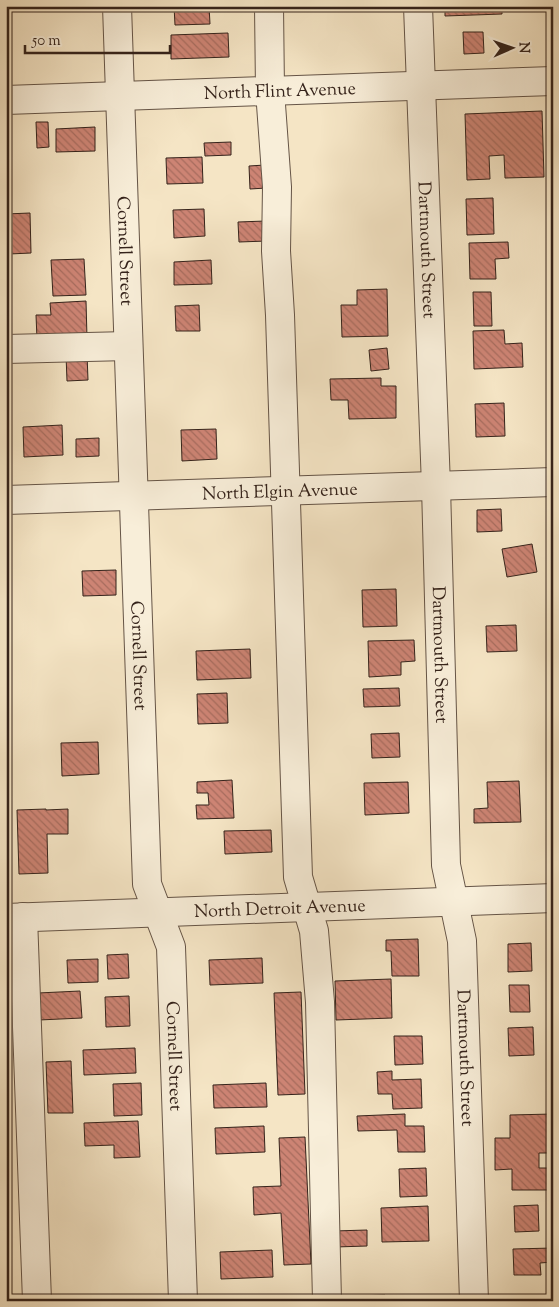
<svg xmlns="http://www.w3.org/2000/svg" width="559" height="1307" viewBox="0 0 559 1307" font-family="'Sorts Mill Goudy',serif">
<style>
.building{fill:url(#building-back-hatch);stroke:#35231b}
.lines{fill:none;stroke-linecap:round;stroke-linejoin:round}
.minor-casing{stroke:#655446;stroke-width:30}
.minor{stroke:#f8eed9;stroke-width:28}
.labels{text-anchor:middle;stroke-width:5;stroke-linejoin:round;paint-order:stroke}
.street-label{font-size:18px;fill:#35231b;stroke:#f8eed9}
</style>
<defs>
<pattern id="building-back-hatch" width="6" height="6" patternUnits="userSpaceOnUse" patternTransform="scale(1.25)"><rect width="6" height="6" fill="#cd8474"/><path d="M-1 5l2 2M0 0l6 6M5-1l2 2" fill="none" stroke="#a76c5e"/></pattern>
</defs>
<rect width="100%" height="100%" fill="#f5e5c5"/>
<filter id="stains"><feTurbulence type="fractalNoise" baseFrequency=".004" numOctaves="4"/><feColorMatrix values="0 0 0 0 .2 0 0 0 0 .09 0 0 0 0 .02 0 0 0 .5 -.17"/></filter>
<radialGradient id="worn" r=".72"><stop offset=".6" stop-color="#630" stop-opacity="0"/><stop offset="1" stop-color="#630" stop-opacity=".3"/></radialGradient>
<g class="building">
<polygon points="174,6 209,6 210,24 175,25"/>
<polygon points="445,6 502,6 502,14 445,16"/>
<polygon points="463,32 483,32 484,53 464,54"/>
<polygon points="228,33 229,57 171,59 171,35"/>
<polygon points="542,111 544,177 505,178 504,155 489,156 490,179 467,180 465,114"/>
<polygon points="9,120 10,145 6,145 6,121"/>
<polygon points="36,122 48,122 49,147 37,148"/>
<polygon points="95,127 95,151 56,152 56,129"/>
<polygon points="231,142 231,155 205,156 204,143"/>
<polygon points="202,157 203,183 167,184 166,158"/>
<polygon points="265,165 266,188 250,189 249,166"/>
<polygon points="493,198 494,234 467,235 466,199"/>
<polygon points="204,209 205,236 174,238 173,210"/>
<polygon points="30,213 31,253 9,254 9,241 6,241 6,214"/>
<polygon points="266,221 267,241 239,242 238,222"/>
<polygon points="508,242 509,258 495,259 496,279 470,279 469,243"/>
<polygon points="84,259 86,295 53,296 51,260"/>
<polygon points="211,260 212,284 174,285 174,262"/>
<polygon points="387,289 388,336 342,337 341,305 357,305 357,290"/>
<polygon points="473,292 491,292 492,326 474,326"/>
<polygon points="86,301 87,338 37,339 36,315 51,315 50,303"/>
<polygon points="199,305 200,331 176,331 175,306"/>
<polygon points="504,330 505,344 522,343 523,367 474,369 473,331"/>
<polygon points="387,348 389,369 371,371 369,350"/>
<polygon points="87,354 88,380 67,381 66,355"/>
<polygon points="381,378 381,386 396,386 396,418 349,419 348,400 331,400 330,379"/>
<polygon points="504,403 505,436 476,437 475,404"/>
<polygon points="62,425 63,455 24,457 23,427"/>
<polygon points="216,429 217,459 182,461 181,430"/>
<polygon points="99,438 99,456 76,457 76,439"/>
<polygon points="501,509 502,531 477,532 477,510"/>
<polygon points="532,544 537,572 507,577 502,549"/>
<polygon points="116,570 116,595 83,596 82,571"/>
<polygon points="396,589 397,626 363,627 362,590"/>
<polygon points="516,625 517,651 487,652 486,626"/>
<polygon points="414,640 415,661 401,662 401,675 369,677 368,641"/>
<polygon points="250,649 251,678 197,680 196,651"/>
<polygon points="399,688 400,706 364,707 363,689"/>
<polygon points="227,693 228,723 198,724 197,694"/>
<polygon points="399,733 400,757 372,758 371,734"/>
<polygon points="98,742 99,774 62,776 61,743"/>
<polygon points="232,780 234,818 197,819 196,805 209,805 208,793 197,793 197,782"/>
<polygon points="519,781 521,822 474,823 474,809 488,808 487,782"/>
<polygon points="408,782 409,813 365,815 364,783"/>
<polygon points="46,809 46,810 68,809 68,834 47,834 48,873 19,874 17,810"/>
<polygon points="271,830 272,852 225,854 224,831"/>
<polygon points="418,939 419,976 392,976 391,951 386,951 386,940"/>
<polygon points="531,943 532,971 508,972 508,944"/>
<polygon points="128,954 129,978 108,979 107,955"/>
<polygon points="262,958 263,983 210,985 209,960"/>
<polygon points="98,959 98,982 68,983 67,960"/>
<polygon points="391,979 392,1018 336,1020 335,981"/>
<polygon points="509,985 529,985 530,1012 510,1012"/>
<polygon points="80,991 82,1018 39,1020 38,993"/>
<polygon points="301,992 305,1094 278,1095 274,993"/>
<polygon points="129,996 130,1026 106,1027 105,997"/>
<polygon points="533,1027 534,1055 509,1056 508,1028"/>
<polygon points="394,1036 422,1036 423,1064 395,1065"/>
<polygon points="135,1048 136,1073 84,1075 83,1050"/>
<polygon points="71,1061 73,1113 48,1113 46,1062"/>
<polygon points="392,1071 392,1080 421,1079 422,1108 393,1109 392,1094 378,1094 377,1072"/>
<polygon points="141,1083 142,1115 114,1116 113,1084"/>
<polygon points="266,1083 267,1107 214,1108 213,1085"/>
<polygon points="405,1114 405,1126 424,1126 425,1152 398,1152 397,1130 358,1131 357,1116"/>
<polygon points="553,1114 553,1153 539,1153 539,1168 553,1168 553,1190 512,1190 512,1169 495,1170 495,1138 510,1138 510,1115"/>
<polygon points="138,1121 140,1157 114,1158 114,1145 85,1146 84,1123"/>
<polygon points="264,1126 265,1152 216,1154 215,1128"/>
<polygon points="305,1137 311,1264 284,1265 281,1213 254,1215 253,1187 281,1186 279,1138"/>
<polygon points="426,1168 427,1196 400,1197 399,1169"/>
<polygon points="538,1205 539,1231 515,1232 514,1206"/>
<polygon points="428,1206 429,1241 382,1242 381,1208"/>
<polygon points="367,1230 367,1246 335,1247 334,1231"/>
<polygon points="553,1248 553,1262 540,1263 541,1275 514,1275 513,1249"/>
<polygon points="272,1250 273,1277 221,1279 220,1252"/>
<polygon points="385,1295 385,1301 355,1301 355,1296"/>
<polygon points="315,1298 315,1301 290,1301 290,1299"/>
</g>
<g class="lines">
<g class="minor-casing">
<g id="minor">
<path id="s1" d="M117,6L147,884L171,947L183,1301"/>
<polyline points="269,6 270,91 277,187 276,251 280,315 298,877 314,931 320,1002 327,1301"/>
<path id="s2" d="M418,6L436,486L446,865L462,941L474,1301"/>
<path id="s3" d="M6,100L553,81"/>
<polyline points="6,349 128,346"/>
<path id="s4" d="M6,500L553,482"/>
<polyline points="23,917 37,1301"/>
<path id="s5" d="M6,918L553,898"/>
</g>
</g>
<use href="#minor" class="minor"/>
</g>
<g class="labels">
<g class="street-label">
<text dy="6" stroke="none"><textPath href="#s3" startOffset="274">North Flint Avenue</textPath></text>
<text dy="6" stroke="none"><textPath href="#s2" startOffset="244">Dartmouth Street</textPath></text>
<text dy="6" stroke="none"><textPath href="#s1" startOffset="245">Cornell Street</textPath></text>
<text dy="6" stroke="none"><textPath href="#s4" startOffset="274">North Elgin Avenue</textPath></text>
<text dy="6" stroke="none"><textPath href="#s2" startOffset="649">Dartmouth Street</textPath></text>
<text dy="6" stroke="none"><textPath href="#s1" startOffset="650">Cornell Street</textPath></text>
<text dy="6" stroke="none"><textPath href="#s5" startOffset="274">North Detroit Avenue</textPath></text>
<text dy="6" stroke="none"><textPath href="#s1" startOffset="1055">Cornell Street</textPath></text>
<text dy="6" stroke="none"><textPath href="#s2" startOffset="1054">Dartmouth Street</textPath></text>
</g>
</g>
<rect width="559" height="1307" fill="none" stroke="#f5e5c5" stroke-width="25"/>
<rect x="8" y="8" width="544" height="1292" fill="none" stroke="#35231b" stroke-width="2.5"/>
<rect x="12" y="12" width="534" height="1282" fill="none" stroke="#35231b"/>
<g transform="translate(512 48) rotate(88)" stroke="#f8eed9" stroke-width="4" paint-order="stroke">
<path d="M0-4L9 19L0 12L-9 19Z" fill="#35231b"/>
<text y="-8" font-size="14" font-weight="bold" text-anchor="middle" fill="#35231b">N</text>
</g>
<path d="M25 45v8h145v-8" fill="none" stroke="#35231b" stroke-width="2.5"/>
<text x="32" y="45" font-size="15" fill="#35231b" stroke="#f8eed9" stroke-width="4" paint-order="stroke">50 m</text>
<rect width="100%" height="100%" filter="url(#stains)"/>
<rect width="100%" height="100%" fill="url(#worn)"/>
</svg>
